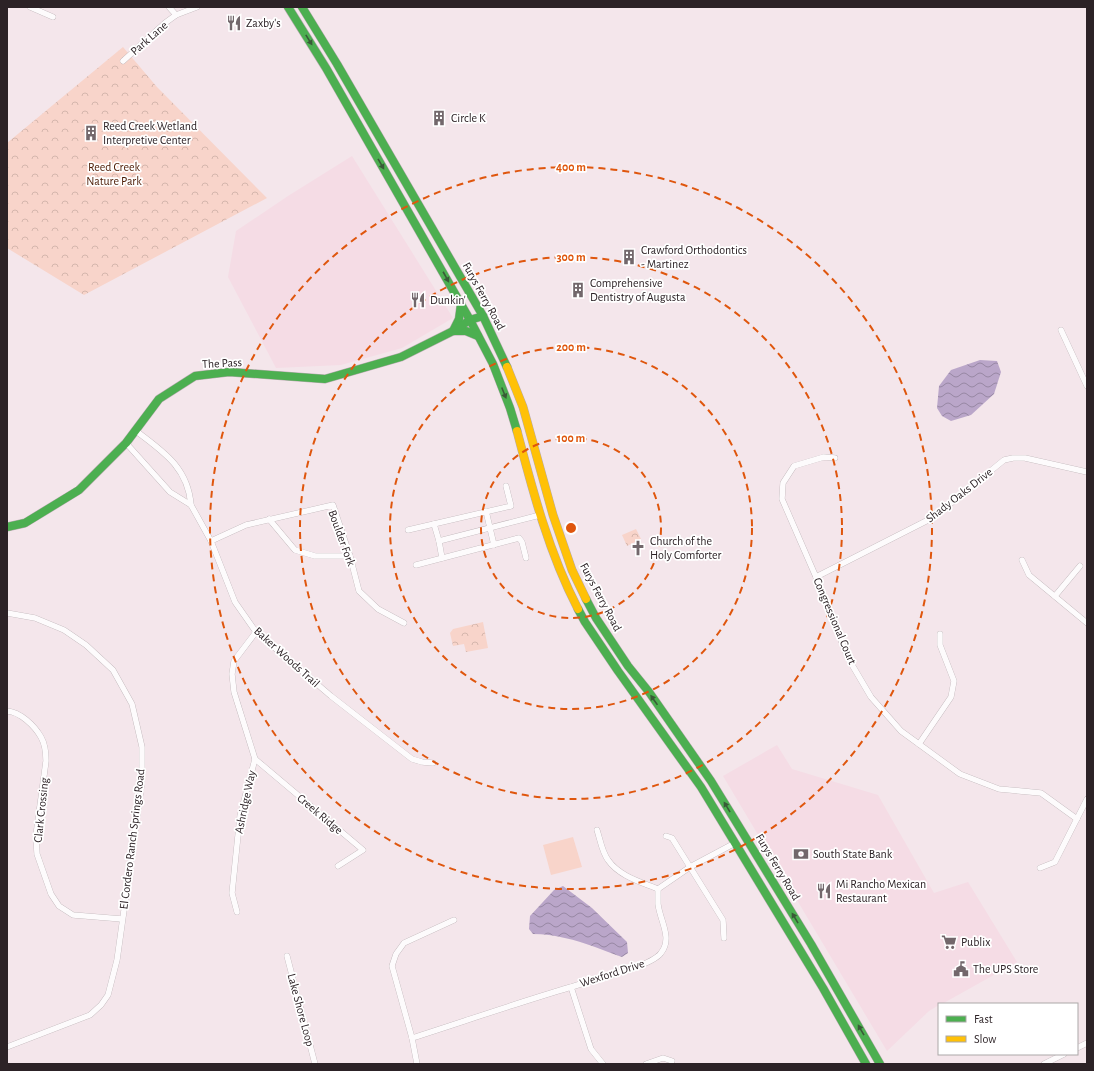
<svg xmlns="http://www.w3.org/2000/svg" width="1094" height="1071" viewBox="0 0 1094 1071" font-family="'Alegreya Sans',sans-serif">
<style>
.built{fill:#f5dce5}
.park{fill:url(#park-crowns)}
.garden{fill:#f8d4ca}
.water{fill:url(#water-waves)}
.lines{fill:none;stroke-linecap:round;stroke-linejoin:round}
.street-casing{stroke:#b5aaae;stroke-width:6}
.fast-casing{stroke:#b5aaae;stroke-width:9}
.slow-casing{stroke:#b5aaae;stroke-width:9}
.street{stroke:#fdfbfc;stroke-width:5.5}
.fast{stroke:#4caf50;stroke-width:8}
.slow{stroke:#ffc107;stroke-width:8}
.oneway{fill:#395a37}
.ring{fill:none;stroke:#df560d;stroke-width:2;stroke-dasharray:7 5}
.labels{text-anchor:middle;stroke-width:3.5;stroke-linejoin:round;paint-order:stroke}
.poi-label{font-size:12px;fill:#2c2226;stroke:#fff;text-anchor:start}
.street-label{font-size:12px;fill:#2c2226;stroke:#fff}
.park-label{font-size:12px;fill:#4a1800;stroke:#fff}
.centre{fill:#df560d;stroke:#fff;stroke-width:2}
.ring-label{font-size:12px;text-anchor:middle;font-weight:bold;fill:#df560d;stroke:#fff;stroke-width:3.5;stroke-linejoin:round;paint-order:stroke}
</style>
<defs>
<pattern id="park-crowns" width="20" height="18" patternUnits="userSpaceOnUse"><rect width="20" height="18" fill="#f8d4ca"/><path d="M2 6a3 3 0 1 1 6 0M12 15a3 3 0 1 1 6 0" fill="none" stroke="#d5b6ad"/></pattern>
<pattern id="water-waves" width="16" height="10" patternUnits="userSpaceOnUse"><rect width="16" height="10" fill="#baa6c9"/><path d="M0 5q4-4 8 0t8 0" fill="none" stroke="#9787a3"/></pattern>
</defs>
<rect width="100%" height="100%" fill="#f4e6eb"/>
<g class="built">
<polygon points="352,156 453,318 402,348 341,365 276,368 228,277 236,231 288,196"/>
<polygon points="777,745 792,769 878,795 934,893 968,882 1017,962 942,1004 939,1004 939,1005 929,1011 887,1051 723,776"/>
</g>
<g class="park">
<polygon points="123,47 157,87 267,198 84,295 7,248 7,143"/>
<polygon points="636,529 641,539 627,546 622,535"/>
<polygon points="483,622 488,648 466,652 464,644 453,646 450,633 453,629"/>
</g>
<polygon class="garden" points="573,837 582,867 551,875 543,845"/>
<g class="water">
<polygon points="980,360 997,361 1001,372 994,394 971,415 951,421 942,416 937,408 939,386 951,370"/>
<path d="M563,886L592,908L627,942L628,953L622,957C612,954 604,950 595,947C576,940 554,934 533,934L529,929L530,916L554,890Z"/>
</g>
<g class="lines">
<g class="street-casing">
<g id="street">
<polyline points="30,7 53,17"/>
<polyline points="169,7 176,15"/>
<polyline points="123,61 165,23 176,15 197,7"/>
<polyline points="1061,330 1087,386"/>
<path d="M136,431C164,452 188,468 191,505"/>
<polyline points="126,443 170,492 191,505 211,541 235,602 256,632 331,696 412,759 422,762 433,763"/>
<polyline points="835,458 824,457 794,466 783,483 782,499 816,577 848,658 871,697 901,731 960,774 999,789 1041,793 1077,819"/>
<polyline points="486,511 494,545"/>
<polyline points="269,519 295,550 315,556 350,556"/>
<polyline points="434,524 439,541 442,558"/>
<polyline points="408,530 511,506 506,486"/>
<polyline points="211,541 246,525 333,505 350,556 359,591 378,609 404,623"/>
<polyline points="439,541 540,515"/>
<polyline points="1022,560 1029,575 1087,623"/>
<polyline points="416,565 519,538 522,542 526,558"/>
<polyline points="816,577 934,517 1004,460 1013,458 1025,458 1087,472"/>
<polyline points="1055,596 1080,566"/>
<polyline points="7,613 35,618 64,630 86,645 113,670 132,704 142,747 142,782 117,960 108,995 101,1005 90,1015 7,1047"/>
<path d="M7,711C20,712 34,725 41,737C45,744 46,753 46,761L36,835L37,854L51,894L59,906L73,915L122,919"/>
<polyline points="919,744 951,697 954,681 940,645 940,634"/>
<polyline points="255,759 363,850 338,866"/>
<path d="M597,830C600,839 602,852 608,860C619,876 641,882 658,889"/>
<polyline points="666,836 672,838 723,920 724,938"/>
<polyline points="1040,868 1055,862 1087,799"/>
<polyline points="237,912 232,893 240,816 255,759 234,692 232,674 234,661 256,632"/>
<polyline points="287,956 315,1064"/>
<polyline points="571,987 591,1049 603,1064"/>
<path d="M412,1038C465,1021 517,1003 571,987C589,981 651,967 661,953C673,938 660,921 658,904C658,899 658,894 658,889L690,867L735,843"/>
<polyline points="1077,1048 1087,1043"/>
<polyline points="417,1064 412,1038 392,966 396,954 404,943 454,920"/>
<polyline points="646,1064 663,1058 672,1061"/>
<polyline points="1044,1064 1064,1054"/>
</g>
</g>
<g class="fast-casing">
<g id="fast">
<polyline points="288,7 326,68 470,320 493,364 510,408 517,431"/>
<polyline points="302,7 337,64 483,316 507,367"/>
<polyline points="461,304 459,319 453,331 466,331 478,336"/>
<polyline points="7,527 25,523 79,490 126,443 159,399 195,376 229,372 325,379 401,357 453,331 470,320 483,316"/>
<polyline points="586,599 596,618 628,666 649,692 711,781 811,944 880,1064"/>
<polyline points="578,609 585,622 618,671 701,787 823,988 866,1064"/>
</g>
</g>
<g class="slow-casing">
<g id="slow">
<polyline points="507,367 523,407 553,515 572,570 586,599"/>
<path d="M517,431C533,492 549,553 578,609"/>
</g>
</g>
<use href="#street" class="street"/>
<use href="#fast" class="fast"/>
<use href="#slow" class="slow"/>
</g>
<defs><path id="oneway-solid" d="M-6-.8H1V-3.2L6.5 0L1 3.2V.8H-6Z"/></defs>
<g class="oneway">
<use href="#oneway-solid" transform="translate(309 40) rotate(58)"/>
<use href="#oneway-solid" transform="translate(381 164) rotate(60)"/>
<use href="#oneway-solid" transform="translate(446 277) rotate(61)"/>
<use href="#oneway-solid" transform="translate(504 393) rotate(68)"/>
<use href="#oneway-solid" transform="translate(654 700) rotate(-125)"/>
<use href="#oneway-solid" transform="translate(727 807) rotate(-121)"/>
<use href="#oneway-solid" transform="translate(795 918) rotate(-121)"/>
<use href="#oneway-solid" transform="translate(861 1030) rotate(-120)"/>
</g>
<g class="ring">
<circle cx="571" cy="528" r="90"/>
<circle cx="571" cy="528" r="181"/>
<circle cx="571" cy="528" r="271"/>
<circle cx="571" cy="528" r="361"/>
</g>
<defs>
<g id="restaurant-bare" transform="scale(1.2)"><path d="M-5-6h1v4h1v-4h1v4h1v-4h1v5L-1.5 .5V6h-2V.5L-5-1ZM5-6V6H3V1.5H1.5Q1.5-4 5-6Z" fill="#72676b" stroke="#fff" stroke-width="2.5" paint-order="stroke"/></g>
<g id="building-bare" transform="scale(1.2)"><path d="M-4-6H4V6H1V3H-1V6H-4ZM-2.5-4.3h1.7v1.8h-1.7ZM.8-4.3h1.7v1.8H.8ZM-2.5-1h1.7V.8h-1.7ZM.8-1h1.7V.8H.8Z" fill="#72676b" stroke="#fff" stroke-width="2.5" paint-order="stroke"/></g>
<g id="church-bare" transform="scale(1.2)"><path d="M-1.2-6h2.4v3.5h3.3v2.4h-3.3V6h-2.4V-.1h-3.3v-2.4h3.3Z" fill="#72676b" stroke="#fff" stroke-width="2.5" paint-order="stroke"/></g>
<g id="bank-bare" transform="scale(1.2)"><path d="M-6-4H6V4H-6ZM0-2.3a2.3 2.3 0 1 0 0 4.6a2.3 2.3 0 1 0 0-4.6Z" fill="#72676b" stroke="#fff" stroke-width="2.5" paint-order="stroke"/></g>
<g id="supermarket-bare" transform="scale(1.2)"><path d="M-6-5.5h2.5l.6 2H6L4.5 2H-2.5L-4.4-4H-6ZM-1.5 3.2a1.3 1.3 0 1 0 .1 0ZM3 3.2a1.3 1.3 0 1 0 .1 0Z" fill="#72676b" stroke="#fff" stroke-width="2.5" paint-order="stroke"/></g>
<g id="civic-bare" transform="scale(1.2)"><path d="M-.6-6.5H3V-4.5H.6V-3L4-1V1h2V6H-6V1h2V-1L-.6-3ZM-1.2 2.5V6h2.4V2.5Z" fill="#72676b" stroke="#fff" stroke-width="2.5" paint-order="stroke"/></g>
</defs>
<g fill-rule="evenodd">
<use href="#restaurant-bare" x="234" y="23"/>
<use href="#building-bare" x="439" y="118"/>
<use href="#building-bare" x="91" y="133"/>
<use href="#building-bare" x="629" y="257"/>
<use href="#building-bare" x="578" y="290"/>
<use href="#restaurant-bare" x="418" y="300"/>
<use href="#church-bare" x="638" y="548"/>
<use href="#bank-bare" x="801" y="854"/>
<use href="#restaurant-bare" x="824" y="891"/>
<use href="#supermarket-bare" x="949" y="942"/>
<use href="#civic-bare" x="961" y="969"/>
</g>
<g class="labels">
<g class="poi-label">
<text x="246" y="27">Zaxby's</text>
<text x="451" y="122">Circle K</text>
<text x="103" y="130">Reed Creek Wetland<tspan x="103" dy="14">Interpretive Center</tspan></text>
<text x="641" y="254">Crawford Orthodontics<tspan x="641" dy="14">- Martinez</tspan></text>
<text x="590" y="287">Comprehensive<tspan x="590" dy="14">Dentistry of Augusta</tspan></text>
<text x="430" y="304">Dunkin'</text>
<text x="650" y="545">Church of the<tspan x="650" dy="14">Holy Comforter</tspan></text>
<text x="813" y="858">South State Bank</text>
<text x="836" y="888">Mi Rancho Mexican<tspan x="836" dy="14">Restaurant</tspan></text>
<text x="961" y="946">Publix</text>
<text x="973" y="973">The UPS Store</text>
</g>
<g class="street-label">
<text transform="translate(149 38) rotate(-41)" y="4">Park Lane</text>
<text transform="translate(484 296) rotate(61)" y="4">Furys Ferry Road</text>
<text transform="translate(222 363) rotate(-3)" y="4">The Pass</text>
<text transform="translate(959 495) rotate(-38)" y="4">Shady Oaks Drive</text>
<text transform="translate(342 538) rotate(70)" y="4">Boulder Fork</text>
<text transform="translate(601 597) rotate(62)" y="4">Furys Ferry Road</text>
<text transform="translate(835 621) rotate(67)" y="4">Congressional Court</text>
<text transform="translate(287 657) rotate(42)" y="4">Baker Woods Trail</text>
<text transform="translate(245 802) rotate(-78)" y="4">Ashridge Way</text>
<text transform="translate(41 810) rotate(-84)" y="4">Clark Crossing</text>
<text transform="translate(320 814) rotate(40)" y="4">Creek Ridge</text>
<text transform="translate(132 839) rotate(-83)" y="4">El Cordero Ranch Springs Road</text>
<text transform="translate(778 867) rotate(59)" y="4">Furys Ferry Road</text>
<text transform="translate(612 973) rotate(-18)" y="4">Wexford Drive</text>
<text transform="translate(301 1010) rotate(75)" y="4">Lake Shore Loop</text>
</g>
<g class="park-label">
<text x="114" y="171">Reed Creek<tspan x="114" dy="14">Nature Park</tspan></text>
</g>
</g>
<circle cx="571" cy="528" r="6" class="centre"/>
<g class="ring-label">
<text x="571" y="171">400 m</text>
<text x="571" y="261">300 m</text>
<text x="571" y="351">200 m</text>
<text x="571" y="442">100 m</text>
</g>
<rect width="1094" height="1071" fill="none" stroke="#2c2226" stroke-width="16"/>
<rect x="938" y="1003" width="140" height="52" fill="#ffffff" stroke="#aba7a8"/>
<rect x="946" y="1016" width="20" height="6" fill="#4caf50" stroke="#aba7a8"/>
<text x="974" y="1023" font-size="12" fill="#2c2226">Fast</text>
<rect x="946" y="1036" width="20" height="6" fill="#ffc107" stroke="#aba7a8"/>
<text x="974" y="1043" font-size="12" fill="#2c2226">Slow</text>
</svg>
